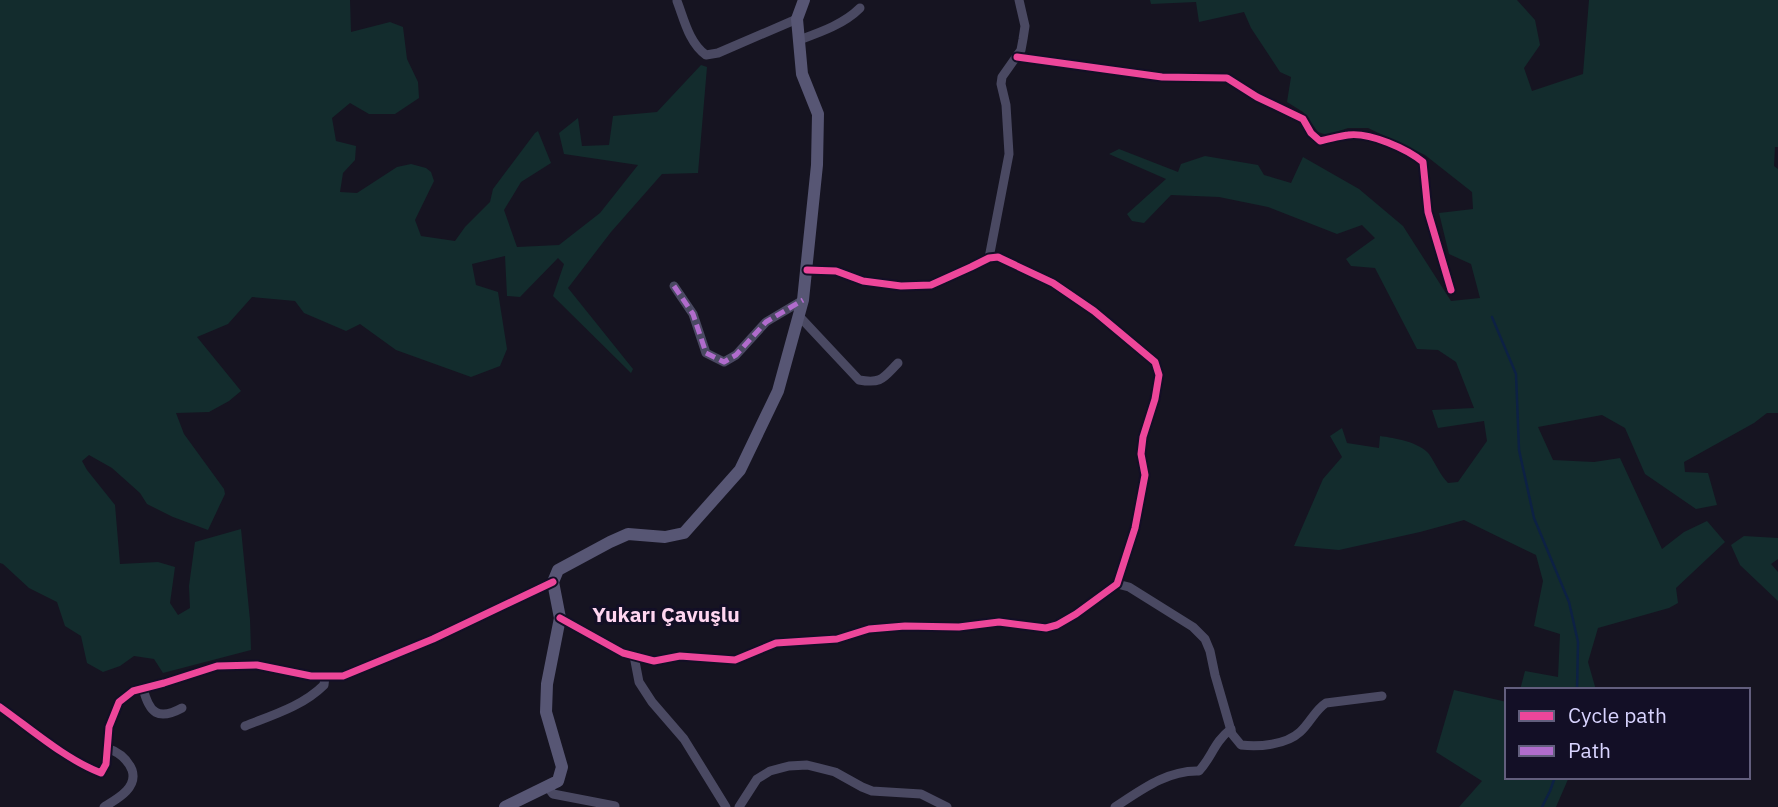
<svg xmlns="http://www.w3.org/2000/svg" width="1778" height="807" viewBox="0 0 1778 807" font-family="'IBM Plex Sans',sans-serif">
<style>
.green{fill:#132c2d}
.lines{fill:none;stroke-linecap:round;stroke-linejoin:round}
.stream{stroke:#0d2144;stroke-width:2.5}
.street{stroke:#4a4962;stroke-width:9}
.secondary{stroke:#575674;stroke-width:12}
.quiet{stroke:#b06ccc;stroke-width:5;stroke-dasharray:10 5;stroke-linecap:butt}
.cycleway-casing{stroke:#130f26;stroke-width:11}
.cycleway{stroke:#ed469a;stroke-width:7}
.labels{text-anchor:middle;stroke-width:6;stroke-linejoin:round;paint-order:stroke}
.quarter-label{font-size:21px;font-weight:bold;fill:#ffd6f0;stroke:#130f26}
</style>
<rect width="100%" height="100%" fill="#161421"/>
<g class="green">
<polygon points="0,0 350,0 351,32 390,22 403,27 407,59 418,82 419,98 395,114 369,114 350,103 332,118 336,141 356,146 355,160 343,173 340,192 357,193 397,167 411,164 426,168 431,172 434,181 415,220 421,236 455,241 465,227 490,202 493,189 535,133 538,131 551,163 521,182 504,210 517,247 559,245 600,213 638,165 564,154 559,133 578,118 582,146 609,145 613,116 657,112 701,65 707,67 698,173 662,174 611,232 568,288 633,369 631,373 553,296 564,264 558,258 520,297 507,296 505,256 472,264 476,285 498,292 507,349 500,366 471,377 396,350 360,324 346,331 304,313 295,301 252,297 228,324 197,337 241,391 229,401 209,412 176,413 184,434 224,489 225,494 208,530 173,517 147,504 140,493 112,468 89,455 82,461 87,470 115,505 120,564 158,562 175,567 170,603 178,615 190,608 189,586 195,542 241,529 250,620 251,650 163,673 154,659 134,656 120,666 103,672 87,663 81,636 65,626 57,602 29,588 3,564 0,563"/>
<path d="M1150,0H1517L1535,20L1540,45L1524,68L1532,91L1583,74L1589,0H1778V147H1775L1774,166L1778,169V413H1767L1754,423L1684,462L1685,472L1708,473L1717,505L1696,509L1645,474L1625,428L1602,415L1538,427L1553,460L1594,462L1620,458L1662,549L1684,532L1707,521L1725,542L1676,588L1678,603L1669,608L1598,628L1588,662L1596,690H1520L1525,671L1558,677L1560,634L1534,626L1543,581L1536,555L1464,520L1420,532L1339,550L1294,546L1323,479L1342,457L1330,436L1342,428L1347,443L1379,448L1380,436C1395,438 1419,442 1429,454C1436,464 1440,475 1448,483L1458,482L1487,441L1484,421L1438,428L1432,410L1474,408L1456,362L1438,350L1417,349L1375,268L1351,266L1346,259L1375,238L1362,225L1337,234L1268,207L1219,197L1171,195L1144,223L1132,221L1127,214L1166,179L1109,154L1119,149L1178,172L1181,164L1205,156L1258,165L1264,175L1291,183L1303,157L1359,189L1403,226L1451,301L1480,298L1471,264L1449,254L1439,213L1473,209L1472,192L1425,155L1368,128H1348L1327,135L1318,132L1303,112L1287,102L1291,77L1280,72L1251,28L1244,12L1199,22L1196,2L1151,4Z"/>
<polygon points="1744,536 1778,538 1778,559 1771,564 1778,572 1778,601 1740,565 1731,545"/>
<polygon points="1454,690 1507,702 1507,777 1569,777 1556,807 1459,807 1482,781 1436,752"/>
</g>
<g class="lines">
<g class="stream">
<polyline points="1492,317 1516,374 1519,450 1534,518 1569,602 1578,642 1577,690"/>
<polyline points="1542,807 1550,791 1555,777"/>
</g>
<g class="street">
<path d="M677,1C684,19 689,43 706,55L718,53L797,19"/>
<path d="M799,40C821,32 844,24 860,8"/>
<path d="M1017,57L1162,77L1227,78L1257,97L1303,119L1311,133L1320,141C1330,139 1339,136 1348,135C1370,132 1407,149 1423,162L1428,212L1451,290"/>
<polyline points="989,258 1009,154 1006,105 1001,84 1002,77 1021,50 1023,39 1025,26 1019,0"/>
<polyline points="674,286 693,314 706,353 724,362 736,355 766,322 803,300"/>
<path d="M799,316L859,380C882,384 883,378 898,363"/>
<path d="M1117,584L1129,587L1193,627L1205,639L1210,651L1215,675L1232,734L1241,745C1259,747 1286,745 1300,732C1310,723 1315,710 1326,703L1382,696"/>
<polyline points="560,618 623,653 654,661 680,656 735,660 776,643 837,639 869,629 905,626 959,627 999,622 1046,628 1057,625 1076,614 1117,584 1135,528 1145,475 1141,454 1143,437 1155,399 1159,375 1155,362 1094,311 1053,283 998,257 989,258 971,267 931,285 901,286 863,281 836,271 807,270"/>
<polyline points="634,656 639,682 652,702 684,739 726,807"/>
<path d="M143,688C149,713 158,721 182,708"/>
<path d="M0,707C31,729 65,759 101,773L106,764L109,727L119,702L133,691L164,683L217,666L257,665L311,676H343L433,639L553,582"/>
<path d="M245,726C273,715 303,706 324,685L325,676"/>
<polyline points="547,786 553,794 615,806"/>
<path d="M104,807C117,799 138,788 132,770C127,758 119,752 107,748"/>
<polyline points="739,807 757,779 770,771 789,766 807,765 835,772 862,787 872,791 921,794 947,807"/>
<path d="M1115,807C1141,790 1167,770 1199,771C1212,757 1214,742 1231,729"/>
</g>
<polyline class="secondary" points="505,807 558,781 562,767 546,712 547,684 560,618 553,582 558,570 610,542 628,534 665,537 684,533 740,470 778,391 803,300 817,165 818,114 802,74 797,19 804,0"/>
<polyline class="quiet" points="674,286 693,314 706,353 724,362 736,355 766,322 803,300"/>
<g class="cycleway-casing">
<g id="cycleway">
<path d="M1017,57L1162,77L1227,78L1257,97L1303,119L1311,133L1320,141C1330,139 1339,136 1348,135C1370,132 1407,149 1423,162L1428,212L1451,290"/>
<polyline points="560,618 623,653 654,661 680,656 735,660 776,643 837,639 869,629 905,626 959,627 999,622 1046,628 1057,625 1076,614 1117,584 1135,528 1145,475 1141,454 1143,437 1155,399 1159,375 1155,362 1094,311 1053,283 998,257 989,258 971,267 931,285 901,286 863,281 836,271 807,270"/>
<path d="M0,707C31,729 65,759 101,773L106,764L109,727L119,702L133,691L164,683L217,666L257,665L311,676H343L433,639L553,582"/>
</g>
</g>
<use href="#cycleway" class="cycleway"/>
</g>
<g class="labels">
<g class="quarter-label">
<text x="666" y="622">Yukarı Çavuşlu</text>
</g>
</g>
<rect x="1505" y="688" width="245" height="91" fill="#130f26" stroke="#625e7d" stroke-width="2"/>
<rect x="1519" y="711" width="35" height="10" fill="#ed469a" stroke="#625e7d" stroke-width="2"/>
<text x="1568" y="723" font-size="21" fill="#d9d4ff">Cycle path</text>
<rect x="1519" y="746" width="35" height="10" fill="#b06ccc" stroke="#625e7d" stroke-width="2"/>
<text x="1568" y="758" font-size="21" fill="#d9d4ff">Path</text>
</svg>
